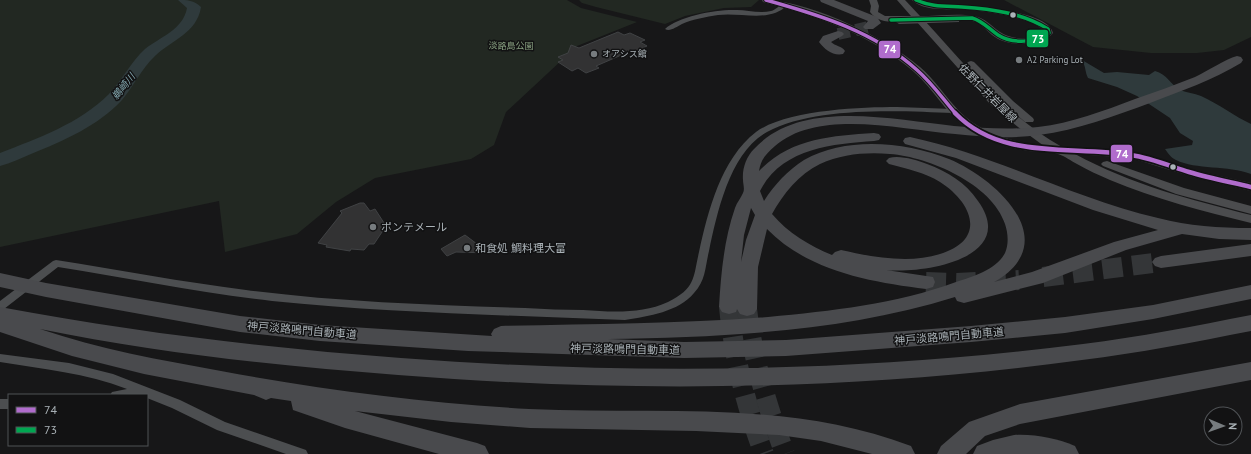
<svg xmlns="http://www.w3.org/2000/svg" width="1251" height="454" viewBox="0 0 1251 454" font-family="'PT Sans','Noto Sans JP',sans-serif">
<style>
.green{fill:#222822}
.water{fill:#2f3a3c}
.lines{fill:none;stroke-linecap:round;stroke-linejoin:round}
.river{fill:#2f3a3c;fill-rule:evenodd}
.building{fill:#323233;stroke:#404244}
.highway-tunnel-far1{stroke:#343638;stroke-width:12;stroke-dasharray:12 6;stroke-linecap:butt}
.highway-tunnel{stroke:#343638;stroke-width:20;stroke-dasharray:20 10;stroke-linecap:butt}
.street{fill:#4c4e50;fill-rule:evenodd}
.secondary{fill:#4b4c4e;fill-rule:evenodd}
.highway{fill:#494a4d;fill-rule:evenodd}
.bus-1-far1-casing{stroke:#121213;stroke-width:5.5}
.bus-1-casing{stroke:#121213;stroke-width:8}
.bus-2-casing{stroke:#121213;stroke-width:5.5}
.bus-1-far1{stroke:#b06ccc;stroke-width:3.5}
.bus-1{stroke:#b06ccc;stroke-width:4.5}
.bus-2{stroke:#00a651;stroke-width:3.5}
.bus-dot{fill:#aab2b7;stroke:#121213;stroke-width:1.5}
.poi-dot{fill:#777c7f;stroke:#121213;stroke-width:1.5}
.labels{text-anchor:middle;stroke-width:3;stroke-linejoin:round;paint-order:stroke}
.far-park-label{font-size:9px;fill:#89a182;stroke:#121213}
.far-poi-label{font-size:9px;fill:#aab2b7;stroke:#121213;text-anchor:start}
.far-water-label{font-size:10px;font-style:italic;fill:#83a7af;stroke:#121213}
.street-label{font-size:11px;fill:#aab2b7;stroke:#121213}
.poi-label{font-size:11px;fill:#aab2b7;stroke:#121213;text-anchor:start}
.line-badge{stroke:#121213;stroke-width:1.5}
.badge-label{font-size:11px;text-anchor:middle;font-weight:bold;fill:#fff}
</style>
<rect width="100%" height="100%" fill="#171718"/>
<g class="green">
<polygon points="0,0 567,0 581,8 637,22 577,46 506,112 494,145 471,159 375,178 336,202 297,234 225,252 219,201 0,247"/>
<polygon points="579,0 759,0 751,7 724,8 685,16 665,24 596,7 582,3"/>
<polygon points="1004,0 1251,0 1251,37 1224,50 1197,53 1151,53 1093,47"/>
</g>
<path class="water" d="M1082,60L1104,73L1117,72L1149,75L1155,71C1167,74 1170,84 1180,90C1187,93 1194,93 1201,96C1219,104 1234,116 1251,124V174C1228,165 1196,170 1176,160C1171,158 1168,153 1165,149L1192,145L1193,141L1180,133L1170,118L1137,96L1117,87L1088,78C1085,72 1086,67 1082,60Z"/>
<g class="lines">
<path class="river" d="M178,0C187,0 194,0 201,7C197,33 172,40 155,56C141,69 134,86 122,100C98,126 63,141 31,154C21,158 11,163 0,166V153C38,138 79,124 109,94C122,80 131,62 145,49C160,37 183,30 187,8Z"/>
</g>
<g class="building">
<polygon points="618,32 624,35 630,33 645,40 640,42 647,46 636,51 633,50 596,66 599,68 586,73 578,68 572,71 558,62 563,60 558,57 568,53 571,45 579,48"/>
<polygon points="360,203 364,203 370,211 375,209 386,226 374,244 369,244 364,250 351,249 350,251 326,247 327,245 318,243 342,213 340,211"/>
<polygon points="465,235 489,253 456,252 447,256 441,249"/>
</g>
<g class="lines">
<polyline class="highway-tunnel-far1" points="838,34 869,27"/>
<g class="highway-tunnel">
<polyline points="1043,277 1161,262"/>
<polyline points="926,282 957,283 1019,280"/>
<path d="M729,307C734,358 746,406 764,454"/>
<path d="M747,309C753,360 767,406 785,454"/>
</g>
<g class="street">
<path d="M784,3L787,5C771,23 741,12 718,15C706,17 693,19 682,24C676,27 670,32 665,29C679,16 717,9 737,10C747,10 760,14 771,11C776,10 779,5 784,3Z"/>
<polygon points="957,19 959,20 959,22 899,24 896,22 899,20"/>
<path d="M897,107L953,109L957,111L953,113C900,111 815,106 767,132C730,152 717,213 709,251C705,267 706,280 694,293C678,312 649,316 625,320C507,315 389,313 272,301C200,293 129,278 58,267L4,309L0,310V301L53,261L56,260C119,270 183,282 246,290C339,302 432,305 525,308C545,309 564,310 583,310C612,312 642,314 668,302C696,288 693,278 699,252C708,211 721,159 756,132C786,110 860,107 897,107Z"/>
<path d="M0,354L69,363L113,374L180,400L225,422L306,450L308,454H286L217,430L172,408L147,398V395H110L112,392L127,389C86,373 43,369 0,362Z"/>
<rect x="0" y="399" width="9" height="10"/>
</g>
<g class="secondary">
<path d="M762,0C808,0 885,37 920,67C935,80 945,96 959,111C981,134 1013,142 1044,146L1018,127L990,104L916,21C900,21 880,26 870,12L871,6L869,0H877L879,6L878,12L885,16H911L897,0H905L920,16C936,16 958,13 974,16C985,18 991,26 1000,32C1011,40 1033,41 1044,32C1036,17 977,10 960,9C945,9 923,11 912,0C921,0 928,3 936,4C959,6 1047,8 1053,33C1042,47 1009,47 995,37C987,32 981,22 972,21C957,18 940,21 925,21C967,67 1007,116 1062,147L1131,152L1201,172L1251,183V191L1193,177L1131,158L1075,154C1130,184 1191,200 1251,215V223C1203,211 1155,199 1110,180C1099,175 1087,170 1077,164C1071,161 1065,156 1058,154C1050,151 1038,152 1028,151C1010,148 990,142 974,133C948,118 935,90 913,71C870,34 817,16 763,2Z"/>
<polygon points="971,61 974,62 1013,101 1033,118 1034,120 1033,122 1025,122 1005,105 968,66 966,64 968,62"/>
<polygon points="1107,161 1184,188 1251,206 1251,214 1176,194 1103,166 1101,164 1103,162"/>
</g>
<g class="highway">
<polygon points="820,0 834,0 877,17 881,23 873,29 865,29 863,27 868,21 821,2"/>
<path d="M838,31L842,32L844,34L842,36L831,42C835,46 842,46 845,51L843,54C833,56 825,50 819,42L823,36Z"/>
<path d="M1237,56L1241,57L1243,60L1241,63C1213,80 1181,91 1150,103C1114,116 1078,130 1039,135C1012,139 983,137 955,134C902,130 819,108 775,146C766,154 761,159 759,171C791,138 831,136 874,133L879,134L881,137L879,140L874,141C832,144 782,148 760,191L764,201C774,185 788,170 804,160C847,136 905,142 949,159C997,179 1065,242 994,282L1032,272L1114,242L1158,230L1093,210L956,158L905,144L903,141L905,138L910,137C995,155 1073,198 1158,218C1189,226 1219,228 1251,228V240L1219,239L1182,234L1126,250L1043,283L964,303L957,301L955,297C843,332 725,337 608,339L684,342L786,340L971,326L1065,317L1153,305L1251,285V299L1153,319L1065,333L971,342L786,356L684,358L468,351L320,341L240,332L46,297L0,287V273L46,283L240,316L320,325L492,336L491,334L494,329L501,326C590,324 679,324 768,317C831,311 896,304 956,282C972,277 996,270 1005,253C1009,244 1008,233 1005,224C992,184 929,157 890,154C866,152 842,154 820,164C799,174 783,194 772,214C788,233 810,246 832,255L835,252L841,250C872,257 909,264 940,254C987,240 973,203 940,182C924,172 907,169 889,164L886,161L889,158C900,155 916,160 927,164C948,172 965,182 978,201C1019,258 924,274 886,270L933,277L935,282L933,287L926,289C870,282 808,271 767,229L758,267L757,309L754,314L747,316L740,314L737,309L736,312L729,314L722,312L719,307C721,273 724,240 735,208C737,202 741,198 743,193C745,189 743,184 743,180C742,169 746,157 754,149C801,98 893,120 954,126C982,128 1010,130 1038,127C1072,123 1103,111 1135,99C1155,92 1175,85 1195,77C1208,71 1225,59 1237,56ZM751,208L755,215L746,240L741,262L744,235Z"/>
<polygon points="1251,244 1251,256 1161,268 1155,266 1152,262 1155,258 1161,256"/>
<path d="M0,307C133,332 266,348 401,358C628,375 857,373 1083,344C1139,337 1195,326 1251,315V331C1195,342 1139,353 1082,360C855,391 626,393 398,375C278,366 158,353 40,329C99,349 160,360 221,371C323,390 426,403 529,409C660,415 786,399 911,446L915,454H872L821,441L779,435L696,431L530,428L451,422L355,411L477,443L485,446L489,454H439L345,428L293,410L291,401L271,398L266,400L254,395L144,374L72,356L0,332Z"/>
<polygon points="1251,362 1251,380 1020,424 985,436 966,454 937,454 941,446 969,422 1020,404"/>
<path d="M1014,435C1036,434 1055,438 1075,446L1079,454H973L977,446L993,440Z"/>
</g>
<g class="bus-1-far1-casing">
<path id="bus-1-far1" d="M766,0C820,15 875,32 917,70C932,83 943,99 956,114"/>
</g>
<g class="bus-1-casing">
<path id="bus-1" d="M955,113C1001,161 1072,145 1131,155C1151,158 1170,166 1189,172C1209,178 1230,182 1251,187"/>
</g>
<g class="bus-2-casing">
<path id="bus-2" d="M891,20L972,18C983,21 989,29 998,35C1012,44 1036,43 1049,33L1048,29C1023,13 991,9 962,7C946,6 931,7 916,0"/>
</g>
<use href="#bus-1-far1" class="bus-1-far1"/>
<use href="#bus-1" class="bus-1"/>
<use href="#bus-2" class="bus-2"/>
</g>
<g class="bus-dot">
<circle cx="1013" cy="15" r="3.5"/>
<circle cx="1173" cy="167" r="3.5"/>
</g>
<g class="poi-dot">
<circle cx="594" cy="54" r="4"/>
<circle cx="1019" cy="60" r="4"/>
<circle cx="373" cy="227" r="4"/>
<circle cx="467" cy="248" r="4"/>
</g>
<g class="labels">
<g class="far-park-label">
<text x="511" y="49">淡路島公園</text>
</g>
<g class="far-poi-label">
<text x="602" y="57">オアシス館</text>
<text x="1027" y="63">A2 Parking Lot</text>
</g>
<g class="far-water-label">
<text transform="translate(123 86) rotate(-51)" y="4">鵜崎川</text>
</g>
<g class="street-label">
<text transform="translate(988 93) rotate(45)" y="4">佐野仁井岩屋線</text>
<text transform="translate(302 330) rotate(5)" y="4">神戸淡路鳴門自動車道</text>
<text transform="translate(949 336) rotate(-5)" y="4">神戸淡路鳴門自動車道</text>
<text transform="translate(625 349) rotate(1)" y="4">神戸淡路鳴門自動車道</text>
</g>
<g class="poi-label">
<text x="381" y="231">ポンテメール</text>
<text x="475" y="252">和食処 鯛料理大富</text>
</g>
</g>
<g class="line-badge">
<rect x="1026" y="29" width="23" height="19" rx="4" fill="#00a651"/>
<rect x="878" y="40" width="23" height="19" rx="4" fill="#b06ccc"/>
<rect x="1110" y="144" width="23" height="19" rx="4" fill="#b06ccc"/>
</g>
<g class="badge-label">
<text x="1038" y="43">73</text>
<text x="890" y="53">74</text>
<text x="1122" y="158">74</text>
</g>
<rect x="8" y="394" width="140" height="52" fill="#121213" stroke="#4f5255"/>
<rect x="16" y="407" width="20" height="6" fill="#b06ccc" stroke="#4f5255"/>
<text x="44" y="414" font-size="12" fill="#aab2b7">74</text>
<rect x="16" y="427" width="20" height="6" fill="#00a651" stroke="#4f5255"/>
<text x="44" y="434" font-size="12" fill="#aab2b7">73</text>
<g transform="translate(1223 426) rotate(92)"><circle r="19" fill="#121213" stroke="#4f5255"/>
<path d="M0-3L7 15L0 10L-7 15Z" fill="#777c7f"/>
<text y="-6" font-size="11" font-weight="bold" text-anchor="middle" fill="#aab2b7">N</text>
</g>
</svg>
